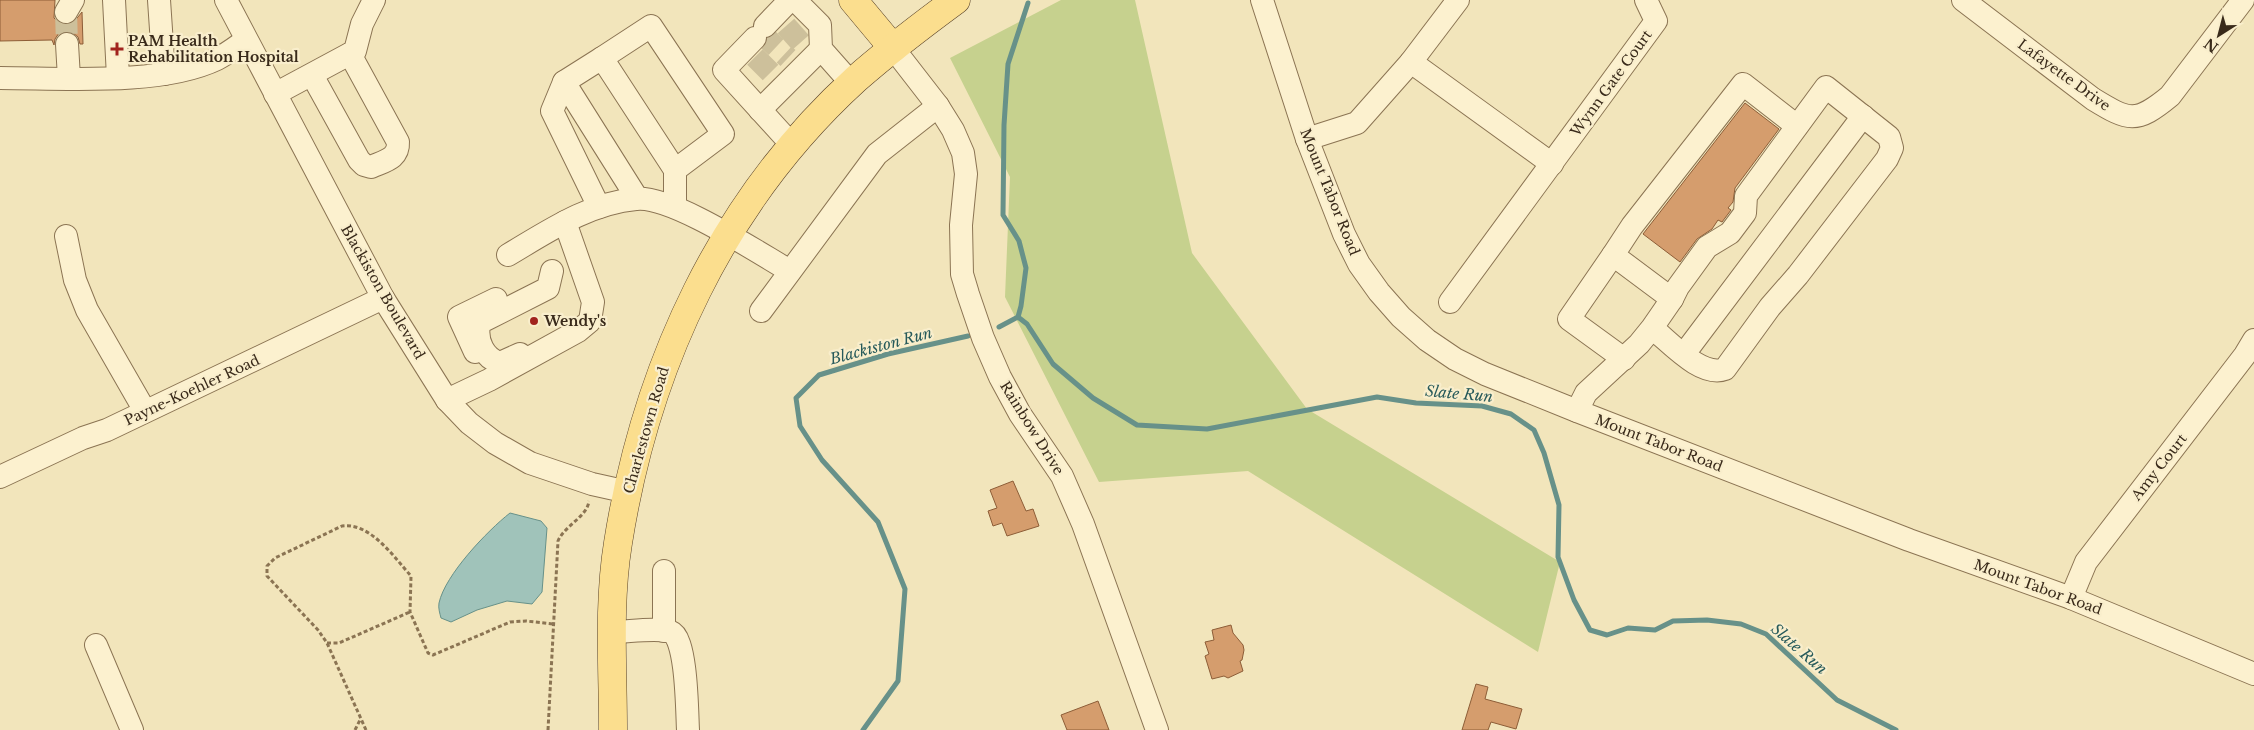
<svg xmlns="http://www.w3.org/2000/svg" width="2254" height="730" viewBox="0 0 2254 730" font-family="'Libre Baskerville',serif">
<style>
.green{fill:#c6d18e}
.water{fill:#a0c3ba;stroke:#679189}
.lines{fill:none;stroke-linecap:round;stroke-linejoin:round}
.stream{stroke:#679189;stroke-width:5}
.building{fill:#d59d6d;stroke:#8d5d37}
.minor-tunnel{stroke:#cdc09b;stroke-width:22;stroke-dasharray:22 11;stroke-linecap:butt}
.minor-casing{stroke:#8b7453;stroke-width:24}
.major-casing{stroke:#584128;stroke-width:29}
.path{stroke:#8b7453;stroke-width:3;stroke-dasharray:4 2.5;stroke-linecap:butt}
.minor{stroke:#fcf1cf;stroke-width:22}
.major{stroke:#fbde8e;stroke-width:28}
.poi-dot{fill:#a1231d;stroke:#f9eecc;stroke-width:2}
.labels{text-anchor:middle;stroke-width:4.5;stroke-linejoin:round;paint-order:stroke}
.poi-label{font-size:14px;font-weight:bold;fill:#392a1a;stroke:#f9eecc;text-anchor:start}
.street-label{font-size:14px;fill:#392a1a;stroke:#f9eecc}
.water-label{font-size:15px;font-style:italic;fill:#275a5a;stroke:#f9eecc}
</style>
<rect width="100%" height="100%" fill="#f2e5bb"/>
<polygon class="green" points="1061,0 1135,0 1192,253 1307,409 1560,562 1538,652 1248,471 1099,482 1005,297 1010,177 950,58"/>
<path class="water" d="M510,513L541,521L547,528L542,592L532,604L507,601L477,610L451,622L441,618C440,614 438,608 439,603C445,575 487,531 510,513Z"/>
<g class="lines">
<g class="stream">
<polyline points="1018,317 1027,324 1053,364 1093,398 1137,425 1207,429 1377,397 1416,403 1482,406 1511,414 1534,430 1544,453 1559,505 1558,557 1574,600 1590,630 1607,635 1628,628 1655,630 1673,621 1707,620 1741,624 1766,634 1837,700 1896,730"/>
<polyline points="999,327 1018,317 1021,306 1026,268 1019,241 1003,215 1004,125 1008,64 1028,3"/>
<polyline points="863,730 898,681 905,589 878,522 822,460 800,426 796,398 819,375 888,354 968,336"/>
</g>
</g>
<g class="building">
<polygon points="0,0 55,0 54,18 59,23 65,25 73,23 82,12 83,44 80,44 78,37 73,33 67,31 59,33 55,39 54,45 52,40 0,41"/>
<polygon points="1745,103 1779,129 1735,188 1733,202 1728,208 1731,210 1722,222 1718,220 1712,229 1697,239 1680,262 1643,234"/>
<polygon points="1013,481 1026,511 1033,509 1039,526 1007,536 1002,523 993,526 988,511 997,508 990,490"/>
<polygon points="1231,625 1233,633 1243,645 1244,650 1242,660 1240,661 1243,671 1228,678 1224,676 1212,679 1205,656 1209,654 1205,642 1214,640 1212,630"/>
<polygon points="1476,684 1488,687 1485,699 1522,709 1516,729 1491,722 1488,730 1462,730"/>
<polygon points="1098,701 1109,730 1067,730 1061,715"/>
</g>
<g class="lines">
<g class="minor-tunnel">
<polyline points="66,12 67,44"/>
<polyline points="786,26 802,44"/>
<polyline points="760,32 788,58"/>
<polyline points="755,57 772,74"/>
</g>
<g class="minor-casing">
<g id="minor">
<polyline points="114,0 118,77"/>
<polyline points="159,0 164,74"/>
<polyline points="226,0 383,298 447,400 469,423 495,443 530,463 592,484 628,492"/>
<polyline points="795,0 820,25 821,49 852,84"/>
<polyline points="1262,0 1307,139 1344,234 1359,264 1379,292 1401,317 1427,340 1455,359 1485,374 1577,411 1909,540 2071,598 2254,674"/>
<polyline points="1458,0 1411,62 1552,164"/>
<path d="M1963,0L2093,99C2129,121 2136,124 2170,96L2243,0"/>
<polyline points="66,12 73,0"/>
<polyline points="765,26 790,0"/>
<polyline points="755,38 724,70 793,146"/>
<polyline points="67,44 69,78"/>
<polyline points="893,48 938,106 953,130 963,153 966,174 961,225 962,274 968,294 983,338 1000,377 1020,414 1062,476 1083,524 1157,730"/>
<polyline points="602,58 651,26 723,134 675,170"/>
<path d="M312,75L359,160L364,165L371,167C384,161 399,159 398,142L350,54"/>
<path d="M0,78C62,78 161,86 217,59C227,54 236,47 246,40"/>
<polyline points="564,82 552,111 599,207"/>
<polyline points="275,94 355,51 362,24 374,0"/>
<polyline points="760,110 821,49"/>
<polyline points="1307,139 1357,123 1411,62"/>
<polyline points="637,198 564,82 602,58 675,170 675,207"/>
<polyline points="66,236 75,280 87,310 145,411"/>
<path d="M508,255C547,232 589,203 636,199C671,195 757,252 790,271"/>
<polyline points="1613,255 1632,226 1743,84 1797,126"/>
<polyline points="1450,302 1656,21 1646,0"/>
<polyline points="761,311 877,154 938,106"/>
<polyline points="475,352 459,317 496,299"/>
<path d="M520,354L500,363C484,358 476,341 479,325L483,321L548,288L552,271"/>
<polyline points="1684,354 1863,116"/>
<polyline points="1624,359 1569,319 1613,255 1672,299"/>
<polyline points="447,400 489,380 578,331 590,321 593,302 565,222"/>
<path d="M1577,411L1586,393L1639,344L1652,328L1672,299L1678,287L1707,247L1730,233L1745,213L1746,196L1826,87L1889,137L1892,148L1887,159L1798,275L1770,307L1725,369C1701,378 1670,342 1652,328"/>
<polyline points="0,477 83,438 107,430 383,298"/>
<polyline points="2071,598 2086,562 2245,355 2254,340"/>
<polyline points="664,631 664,571"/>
<path d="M613,632C628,632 658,627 671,632C687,638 687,713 688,730"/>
<polyline points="96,645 132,730"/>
</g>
</g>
<g class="major-casing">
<g id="major">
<polyline points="853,0 893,48"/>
<path d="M613,730C613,668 608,604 618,543C646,366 722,201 856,79C888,51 922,25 956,0"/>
</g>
</g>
<g class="path">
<polyline points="327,643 339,643 410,612"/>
<polyline points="355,730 360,720"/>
<path d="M366,730L327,643L318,630L267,576V566L275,558L342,526C370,522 394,557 411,576L410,612L428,653L433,655L510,622L526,621L553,624"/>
<path d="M548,730L558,541C565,525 587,517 589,501"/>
</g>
<use href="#minor" class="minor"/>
<use href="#major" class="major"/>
</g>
<g class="poi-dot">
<path d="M114.5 41.5h5v5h5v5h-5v5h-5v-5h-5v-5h5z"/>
<circle cx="534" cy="321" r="5"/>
</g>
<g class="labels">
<g class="poi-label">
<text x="128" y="46">PAM Health<tspan x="128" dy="16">Rehabilitation Hospital</tspan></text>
<text x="544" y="326">Wendy's</text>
</g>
<g class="street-label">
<text transform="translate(2064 75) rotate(36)" y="5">Lafayette Drive</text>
<text transform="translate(1611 83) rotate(-54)" y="5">Wynn Gate Court</text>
<text transform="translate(1330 192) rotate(68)" y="5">Mount Tabor Road</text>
<text transform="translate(383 292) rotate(60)" y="5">Blackiston Boulevard</text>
<text transform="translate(192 390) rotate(-25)" y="5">Payne-Koehler Road</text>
<text transform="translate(1032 428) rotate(58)" y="5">Rainbow Drive</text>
<text transform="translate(646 430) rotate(-74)" y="5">Charlestown Road</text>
<text transform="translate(1659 443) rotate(21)" y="5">Mount Tabor Road</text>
<text transform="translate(2159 467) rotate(-52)" y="5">Amy Court</text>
<text transform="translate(2038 587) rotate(20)" y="5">Mount Tabor Road</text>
</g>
<g class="water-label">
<text transform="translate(881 346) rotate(-15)" y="5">Blackiston Run</text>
<text transform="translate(1459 394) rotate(5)" y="5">Slate Run</text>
<text transform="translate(1799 649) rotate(41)" y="5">Slate Run</text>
</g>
</g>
<g transform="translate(2219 35) rotate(216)" stroke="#f9eecc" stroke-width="4" paint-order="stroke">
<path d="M0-4L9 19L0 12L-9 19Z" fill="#392a1a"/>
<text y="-8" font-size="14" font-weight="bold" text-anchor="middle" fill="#392a1a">N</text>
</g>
</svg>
